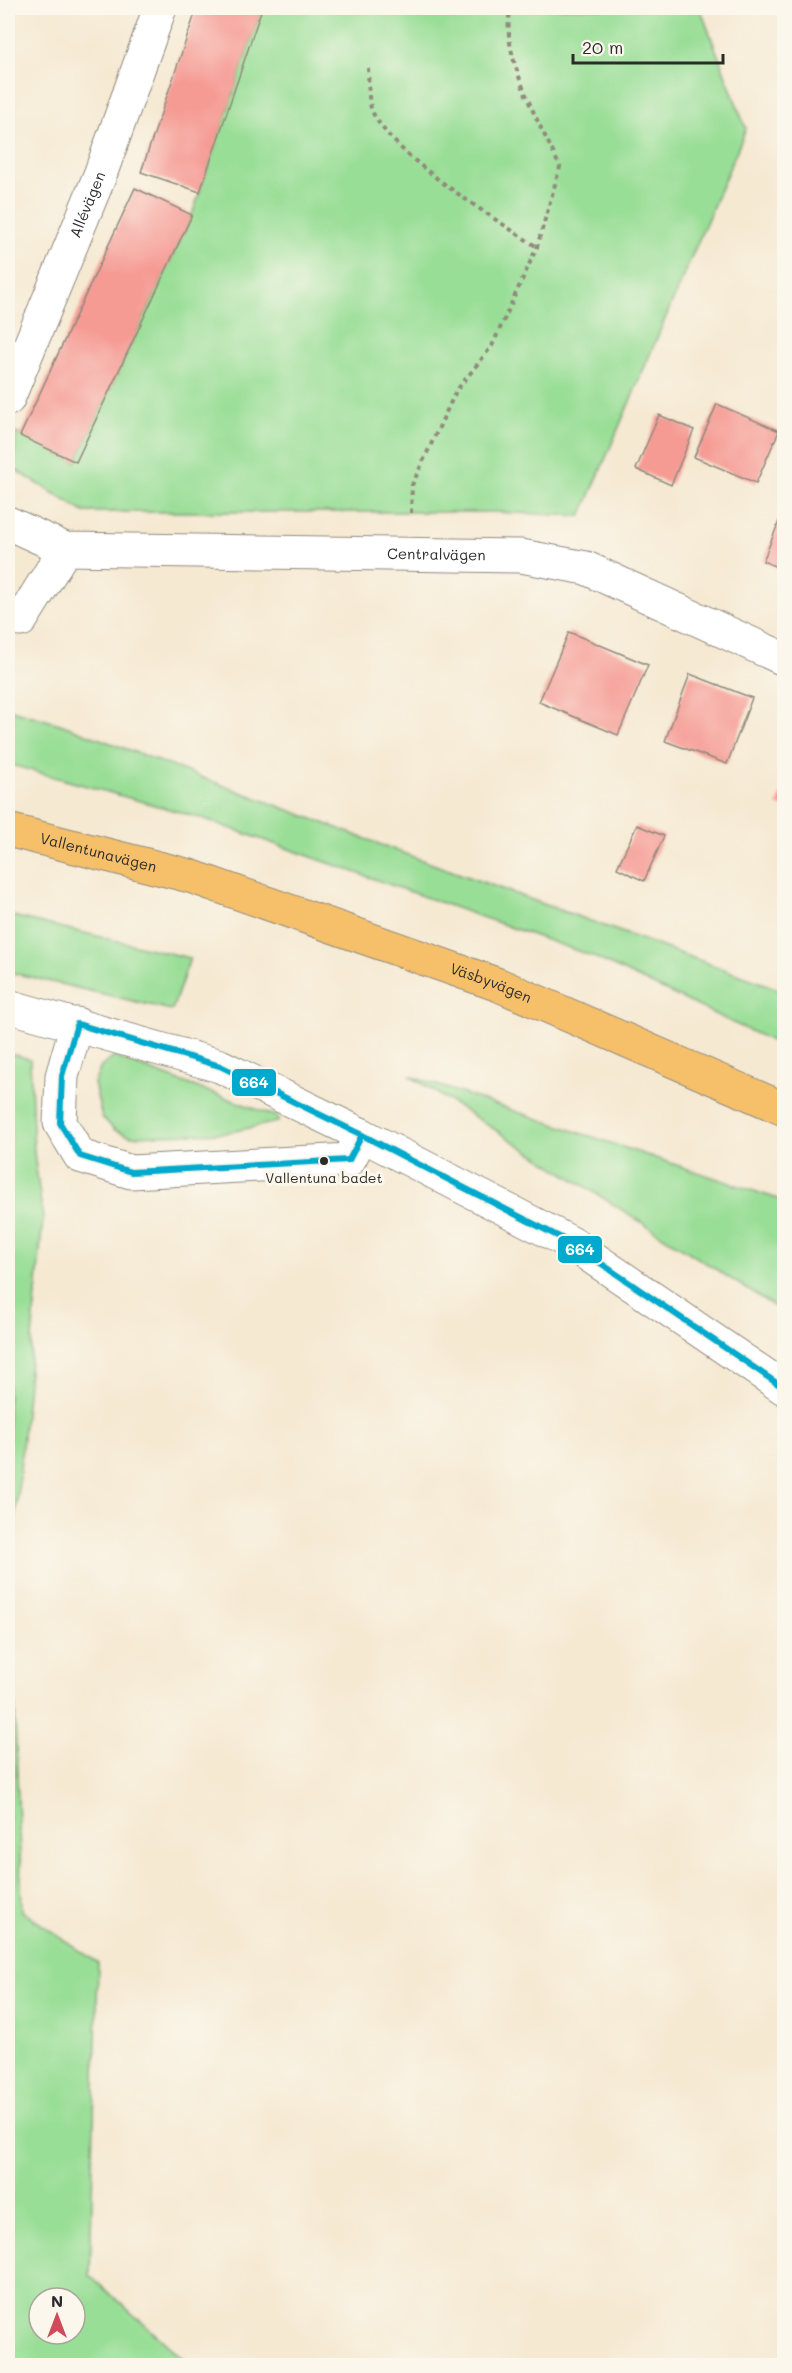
<svg xmlns="http://www.w3.org/2000/svg" width="792" height="2373" viewBox="0 0 792 2373" font-family="Mali,sans-serif">
<style>
.green{fill:#99de96;stroke:#628460;stroke-width:1.5;fill-rule:evenodd}
.building{fill:#f59b94}
.lines{fill:none;stroke-linecap:round;stroke-linejoin:round}
.minor-casing{stroke:#908a7e;stroke-width:35}
.major-casing{stroke:#908a7e;stroke-width:35}
.path{stroke:#908a7e;stroke-width:4;stroke-dasharray:4.5 4.5;stroke-linecap:butt}
.minor{stroke:#fff;stroke-width:33}
.major{stroke:#f6c06b;stroke-width:33}
.bus-1-casing{stroke:#fbf7ec;stroke-width:10}
.bus-1{stroke:#00a9ce;stroke-width:6}
.bus-dot{fill:#2b2b2b;stroke:#fbf7ec;stroke-width:2}
.labels{text-anchor:middle;stroke-width:6;stroke-linejoin:round;paint-order:stroke}
.bus-label{font-size:14px;fill:#2b2b2b;stroke:#fbf7ec}
.street-label{font-size:15px;fill:#2b2b2b;stroke:#fbf7ec}
.line-badge{stroke:#fbf7ec;stroke-width:2}
.badge-label{font-size:16px;text-anchor:middle;font-weight:bold;fill:#fff}
</style>
<rect width="100%" height="100%" fill="#fbf7ec"/>
<filter id="ink" filterUnits="userSpaceOnUse"><feTurbulence type="fractalNoise" baseFrequency=".0167" numOctaves="2"/><feDisplacementMap in="SourceGraphic" scale="12" xChannelSelector="R" yChannelSelector="G"/><feConvolveMatrix kernelMatrix="1 2 1 2 8 2 1 2 1" color-interpolation-filters="sRGB"/></filter>
<filter id="wash" filterUnits="userSpaceOnUse"><feTurbulence type="fractalNoise" baseFrequency=".008" numOctaves="4" result="noise"/><feDisplacementMap in="SourceGraphic" scale="24" xChannelSelector="R" yChannelSelector="G"/><feGaussianBlur stdDeviation="1.35" result="paint"/><feColorMatrix in="noise" values="0 0 0 0 0 0 0 0 0 0 0 0 0 0 0 0 0 1.4 0 .05"/><feComposite in="paint" operator="in"/></filter>
<g filter="url(#wash)">
<rect width="100%" height="100%" fill="#f5e9d2"/>
<g class="green">
<polygon points="262,8 700,8 746,129 581,516 494,512 84,512 14,469 16,433 76,462 192,215"/>
<polygon points="8,709 60,724 427,862 784,991 784,1047 592,956 204,819 8,764"/>
<polygon points="8,915 190,958 172,1010 8,972"/>
<path d="M8,1053L30,1059L34,1153L43,1218L10,1578L22,1911L98,1963L90,2276L190,2365H8ZM39,2298H75V2334H39Z"/>
<polygon points="114,1057 278,1117 278,1122 225,1133 131,1136 115,1130 102,1117 94,1083 101,1067"/>
<polygon points="410,1076 784,1201 784,1312 777,1308"/>
</g>
<g id="blocks">
<g class="building">
<polygon points="197,8 262,8 200,192 141,172"/>
<polygon points="8,94 14,95 9,121 8,121"/>
<polygon points="135,188 192,215 76,462 20,436"/>
<polygon points="717,404 779,431 756,483 694,457"/>
<polygon points="659,415 694,430 671,485 636,469"/>
<polygon points="784,509 784,570 763,561"/>
<polygon points="569,632 648,665 618,735 539,702"/>
<polygon points="690,674 752,698 727,764 665,741"/>
<polygon points="784,786 784,808 777,805"/>
<polygon points="637,825 664,836 644,881 617,868"/>
</g>
</g>
</g>
<g filter="url(#ink)">
<use href="#blocks" fill-opacity="0" stroke="#908a7e" stroke-width="1.5"/>
<g class="lines">
<g class="minor-casing">
<g id="minor">
<path id="s1" d="M8,399L100,175L160,8"/>
<path id="s2" d="M8,523L65,549L521,556L586,568L784,659"/>
<polyline points="21,620 65,549"/>
<polyline points="8,1006 220,1066 362,1135 571,1243 784,1388"/>
<polyline points="77,1024 62,1076 60,1123 80,1156 131,1172 349,1160 362,1135"/>
</g>
</g>
<g class="major-casing">
<g id="major">
<path id="s3" d="M8,830L190,876L499,985L784,1109"/>
</g>
</g>
<g class="path">
<path d="M368,68C369,81 367,101 373,113C396,159 493,217 537,247"/>
<path d="M411,513L412,485L456,391L492,346L537,247L560,167C541,126 498,52 511,8"/>
</g>
<use href="#minor" class="minor"/>
<use href="#major" class="major"/>
<g class="bus-1-casing">
<g id="bus-1">
<polygon points="77,1024 220,1066 362,1135 349,1160 131,1172 80,1156 60,1123 62,1076"/>
<polyline points="362,1135 571,1243 784,1388"/>
</g>
</g>
<use href="#bus-1" class="bus-1"/>
</g>
</g>
<circle class="bus-dot" cx="324" cy="1161" r="5"/>
<g class="labels">
<g class="bus-label">
<text x="324" y="1183">Vallentuna badet</text>
</g>
<g class="street-label">
<text dy="5" stroke="none"><textPath href="#s1" startOffset="210">Allévägen</textPath></text>
<text dy="5" stroke="none"><textPath href="#s2" startOffset="434">Centralvägen</textPath></text>
<text dy="5" stroke="none"><textPath href="#s3" startOffset="93">Vallentunavägen</textPath></text>
<text dy="5" stroke="none"><textPath href="#s3" startOffset="507">Väsbyvägen</textPath></text>
</g>
</g>
<g class="line-badge">
<rect x="231" y="1068" width="46" height="29" rx="6" fill="#00a9ce"/>
<rect x="557" y="1235" width="46" height="29" rx="6" fill="#00a9ce"/>
</g>
<g class="badge-label">
<text x="254" y="1088">664</text>
<text x="580" y="1255">664</text>
</g>
<rect width="792" height="2373" fill="none" stroke="#fbf7ec" stroke-width="30"/>
<g transform="translate(57 2316)"><circle r="28" fill="#fbf7ec" stroke="#a8a59f" stroke-width="1.5"/>
<path d="M0-4.5L10 22L0 15L-10 22Z" fill="#d1495b"/>
<text y="-9" font-size="16" font-weight="bold" text-anchor="middle" fill="#2b2b2b">N</text>
</g>
<path d="M573 54v9h150v-9" fill="none" stroke="#2b2b2b" stroke-width="3"/>
<text x="582" y="54" font-size="18" fill="#2b2b2b" stroke="#fbf7ec" stroke-width="4.5" paint-order="stroke">20 m</text>
</svg>
